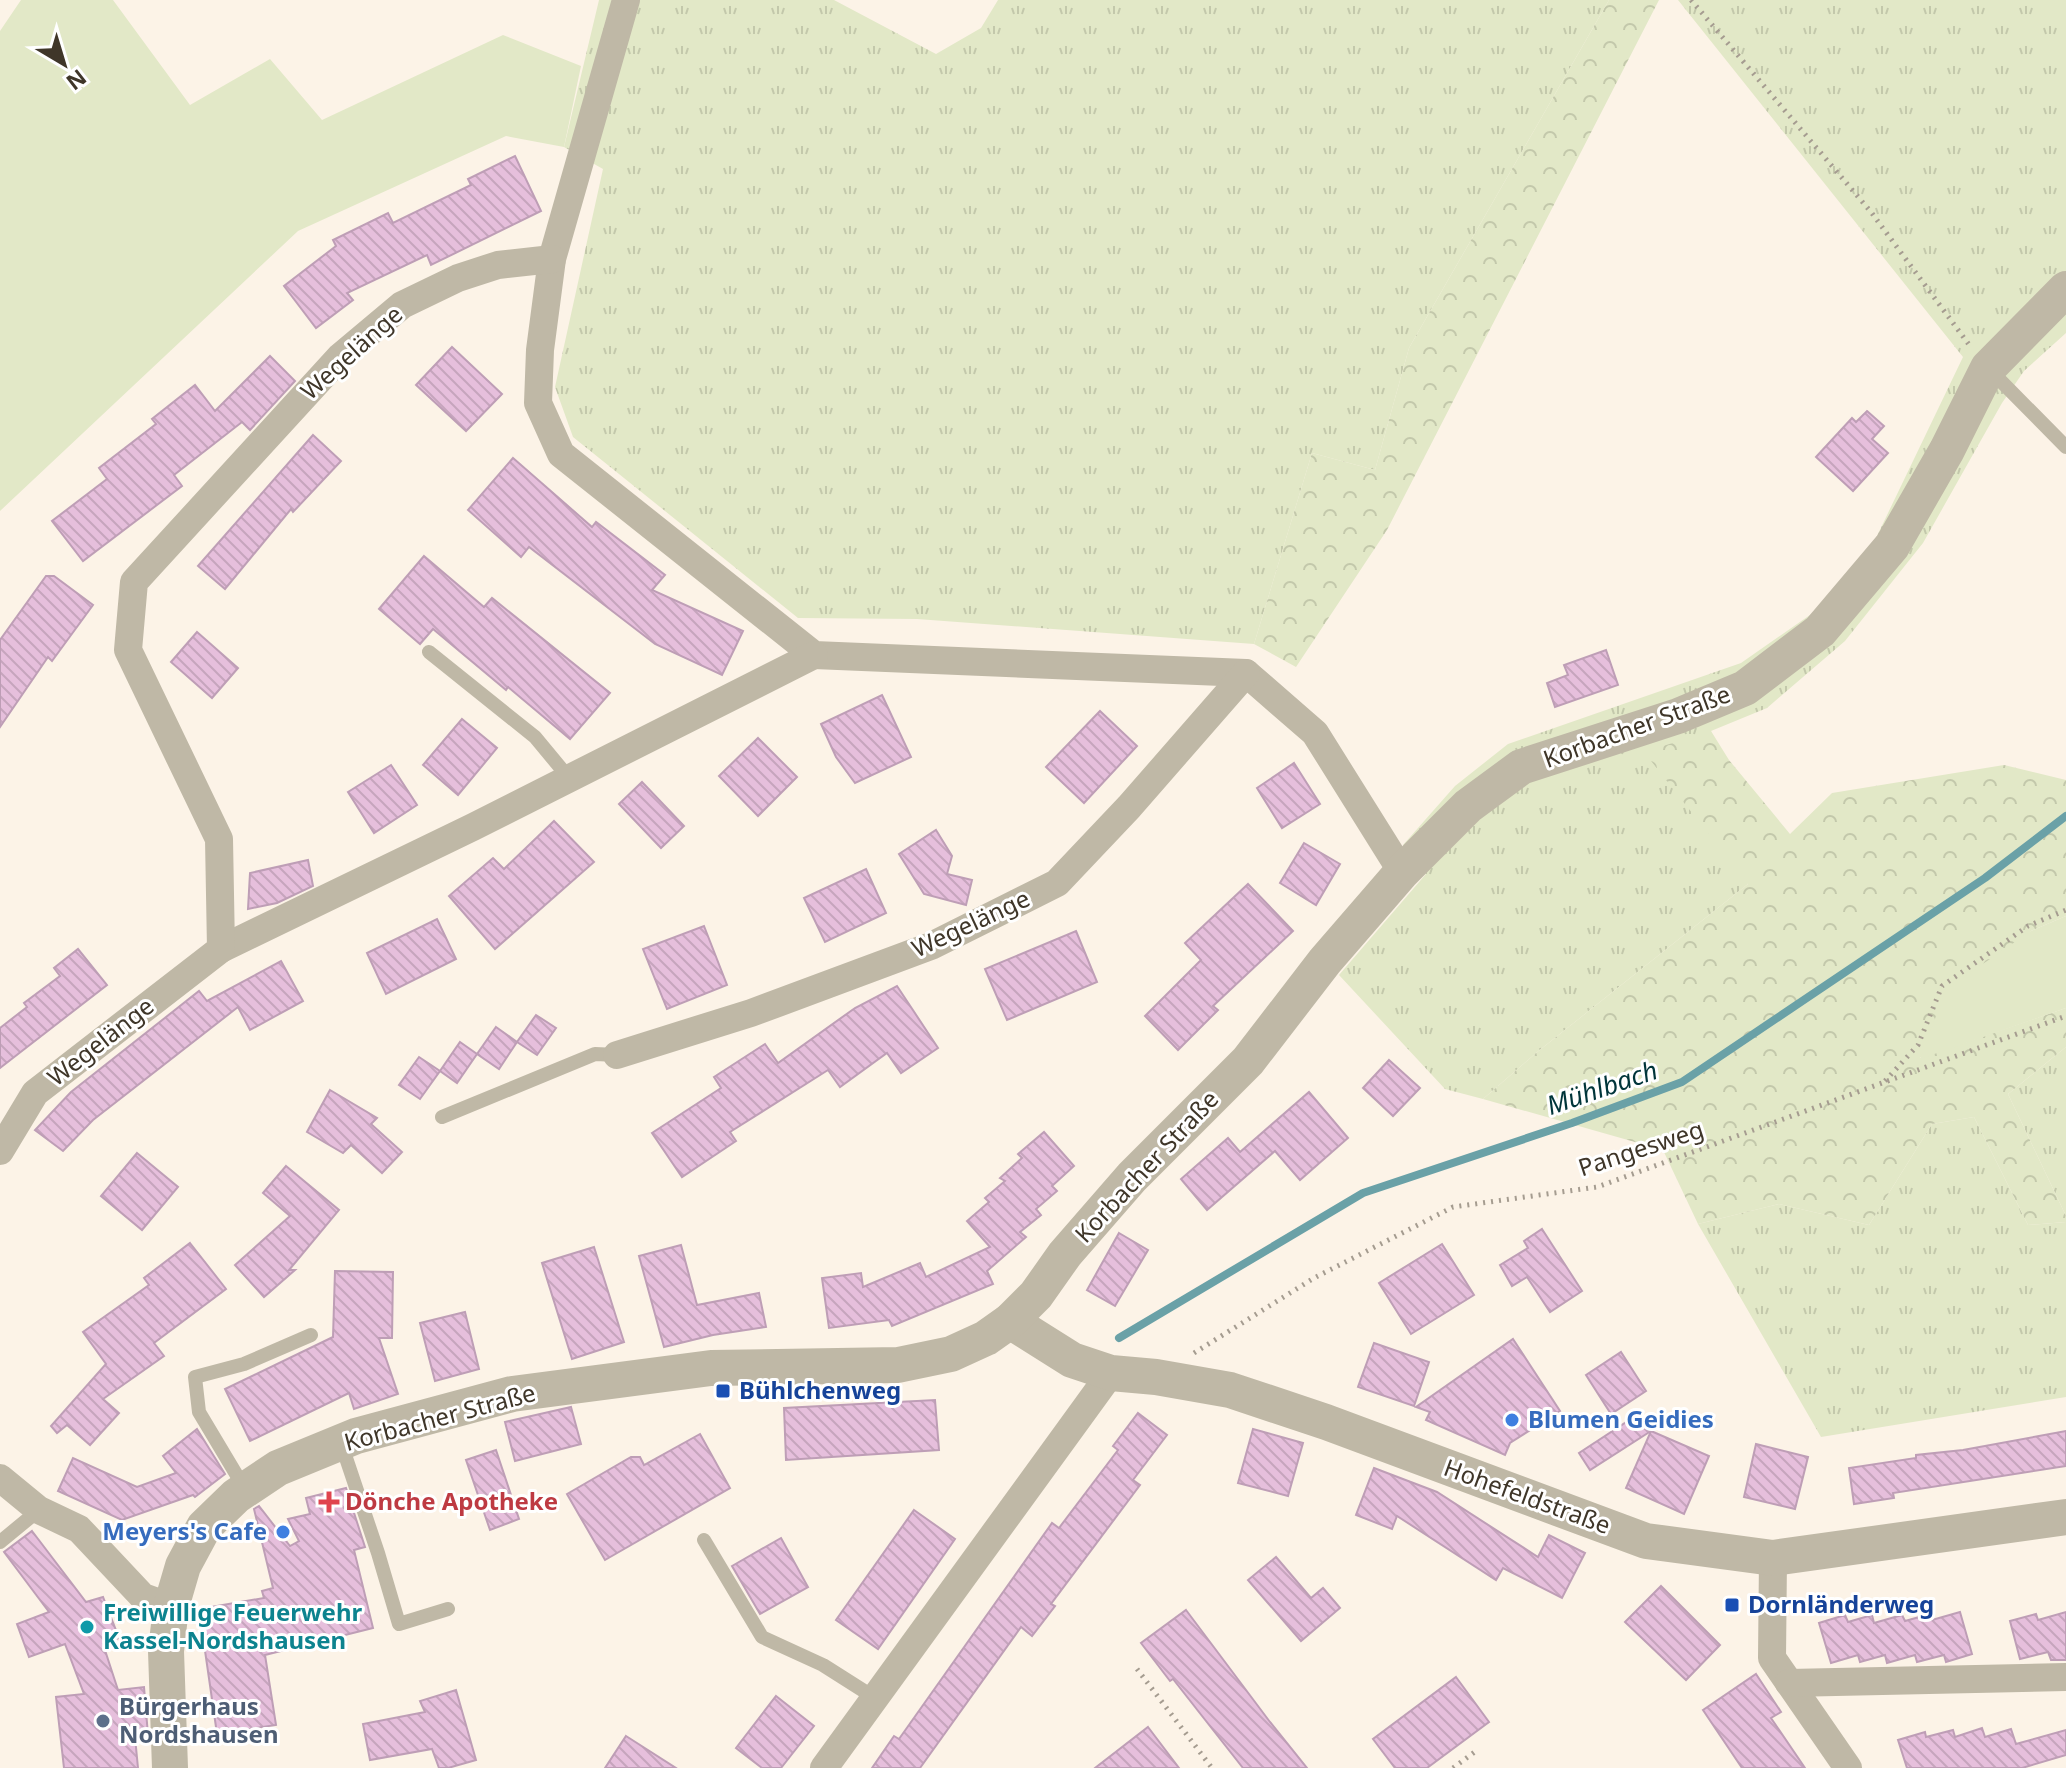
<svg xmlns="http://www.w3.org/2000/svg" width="2066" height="1768" viewBox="0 0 2066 1768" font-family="'Noto Sans',sans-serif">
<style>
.grass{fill:url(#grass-tufts)}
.forest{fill:url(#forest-crowns)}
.garden{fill:#e2e8c7}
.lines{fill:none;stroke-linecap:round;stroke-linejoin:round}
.stream{stroke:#6aa1a7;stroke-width:8}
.building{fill:url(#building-back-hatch);stroke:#be9eb6;stroke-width:2}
.path{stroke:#a59c90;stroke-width:5;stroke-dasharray:2 6;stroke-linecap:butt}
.service{stroke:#bfb8a6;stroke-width:14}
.minor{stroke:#bfb8a6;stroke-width:28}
.tertiary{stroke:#bfb8a6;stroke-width:36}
.transit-dot{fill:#1a4fb4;stroke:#fff;stroke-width:3}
.shop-dot{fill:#3f7fe0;stroke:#fff;stroke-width:3}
.health-dot{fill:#e0444e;stroke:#fff;stroke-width:3}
.culture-dot{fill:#0f9aa8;stroke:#fff;stroke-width:3}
.service-dot{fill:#5c6f8a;stroke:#fff;stroke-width:3}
.labels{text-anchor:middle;stroke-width:6;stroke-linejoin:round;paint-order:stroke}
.street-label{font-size:24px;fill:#3f3629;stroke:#fff}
.transit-label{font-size:24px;font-weight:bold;fill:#164399;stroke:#fff;text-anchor:start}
.shop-label{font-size:24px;font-weight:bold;fill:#366cbe;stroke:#fff;text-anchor:start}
.health-label{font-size:24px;font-weight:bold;fill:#be3a42;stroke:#fff;text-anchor:start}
.culture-label{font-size:24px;font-weight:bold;fill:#0d838f;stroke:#fff;text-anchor:start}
.service-label{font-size:24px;font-weight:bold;fill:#4e5e75;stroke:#fff;text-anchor:start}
.water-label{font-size:26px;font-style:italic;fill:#00353a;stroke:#fff}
</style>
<defs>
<pattern id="grass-tufts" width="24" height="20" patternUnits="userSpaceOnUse" patternTransform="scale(2)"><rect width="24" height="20" fill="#e2e8c7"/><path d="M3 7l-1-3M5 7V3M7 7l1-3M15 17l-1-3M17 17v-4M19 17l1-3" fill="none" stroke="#c3c8ab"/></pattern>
<pattern id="forest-crowns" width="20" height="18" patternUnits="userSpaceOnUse" patternTransform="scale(2)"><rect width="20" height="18" fill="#e2e8c7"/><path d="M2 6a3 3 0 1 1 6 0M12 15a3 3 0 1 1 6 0" fill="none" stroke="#c3c8ab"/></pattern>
<pattern id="building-back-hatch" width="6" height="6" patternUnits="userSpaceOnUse" patternTransform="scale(2)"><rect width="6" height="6" fill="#e6bfdc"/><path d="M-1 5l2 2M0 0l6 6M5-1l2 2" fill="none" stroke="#c6a5bd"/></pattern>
</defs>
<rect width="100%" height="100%" fill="#fcf3e7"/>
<g class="grass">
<polygon points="599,0 834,0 936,54 981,28 998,0 1609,0 1409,348 1375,470 1312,453 1254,644 917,619 798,618 573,437 555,387 603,169 564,147"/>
<polygon points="1678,0 2066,0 2066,333 2024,371 2002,403 1923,543 1845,641 1767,708 1711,731 1748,884 1536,1053 1483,1099 1445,1089 1339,975 1426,874 1403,845 1455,786 1508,744 1741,663 1820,608 1876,538 1963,357"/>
<polygon points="2066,1047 2066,1216 2008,1094"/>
<polygon points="1974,1117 2028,1225 2066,1222 2066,1397 1821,1437 1698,1224 1779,1204 1869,1225 1932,1124"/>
</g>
<g class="forest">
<polygon points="1609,0 1659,0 1387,530 1296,667 1254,644 1312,453 1375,470 1409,348"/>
<polygon points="1711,731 1729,760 1790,834 1832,793 2004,765 2066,780 2066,916 2031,931 1920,1058 2066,1008 2066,1047 2008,1094 2066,1216 2066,1222 2028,1225 1974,1117 1932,1124 1869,1225 1779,1204 1698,1224 1663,1150 1483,1099 1536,1053 1748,884 1644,752"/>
</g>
<g class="garden">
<polygon points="21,0 113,0 190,105 270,59 322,120 503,35 581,66 564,147 506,136 298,231 0,511 0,31"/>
<polygon points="2066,916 2066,1008 1920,1059 1946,989 2031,931"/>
</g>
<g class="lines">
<polyline class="stream" points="1119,1338 1363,1193 1572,1123 1682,1082 1985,878 2066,816"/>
</g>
<g class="building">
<polygon points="515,156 541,211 431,265 427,255 347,293 353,300 316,328 284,286 336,246 333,240 388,213 393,223 471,185 468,179"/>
<polygon points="452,347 502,394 466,431 416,385"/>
<polygon points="270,356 295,381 250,430 242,422 174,475 182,486 83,561 52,521 107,479 99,468 156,424 152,419 195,385 215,411"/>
<polygon points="1867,411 1884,426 1872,439 1888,453 1853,491 1816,457 1852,418 1856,422"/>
<polygon points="313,435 341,461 293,512 291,509 225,589 198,566"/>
<polygon points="513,458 592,527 596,522 665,575 652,590 743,631 722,675 655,644 529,547 521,557 468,510"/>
<polygon points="424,556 484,607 492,598 610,693 570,739 508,687 506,690 433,629 420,644 379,609"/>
<polygon points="46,576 54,576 93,605 52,661 48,657 0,727 0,640"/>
<polygon points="197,632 238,668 212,698 171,662"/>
<polygon points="1606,650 1618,685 1555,707 1547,683 1568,675 1564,665"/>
<polygon points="882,695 911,757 855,783 836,757 821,724"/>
<polygon points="1100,711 1137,746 1084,803 1046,767"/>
<polygon points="462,719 497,748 458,795 423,765"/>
<polygon points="758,738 797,777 758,816 719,776"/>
<polygon points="1294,763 1320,804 1282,828 1257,788"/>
<polygon points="391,765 417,805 374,833 348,792"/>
<polygon points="642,782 684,826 661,848 619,804"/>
<polygon points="554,821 594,862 495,949 449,896 493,858 504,869"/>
<polygon points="936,830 952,856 947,874 972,880 966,905 924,894 899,854"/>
<polygon points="1304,843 1340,864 1316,905 1280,883"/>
<polygon points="308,860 313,886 277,903 248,909 250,873"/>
<polygon points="866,869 886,913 825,942 804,898"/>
<polygon points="1248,884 1293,931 1213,1006 1218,1010 1178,1050 1145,1016 1201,960 1185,943"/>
<polygon points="437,919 456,959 386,994 367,953"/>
<polygon points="704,926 727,985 667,1009 643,949"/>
<polygon points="1076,931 1097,982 1007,1020 985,969"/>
<polygon points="78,949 107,985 0,1068 0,1028 27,1007 24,1003 60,976 54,968"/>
<polygon points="281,961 303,1001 250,1030 238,1007 93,1120 63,1151 35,1130 71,1092 199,991 207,1001"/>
<polygon points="897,986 938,1048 901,1073 887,1053 840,1087 828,1070 730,1132 736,1141 682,1177 652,1133 721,1088 714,1077 765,1044 778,1063 855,1008"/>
<polygon points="536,1015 556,1028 537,1055 517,1042"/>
<polygon points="496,1027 517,1042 499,1069 477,1054"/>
<polygon points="460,1042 477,1054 457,1083 440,1071"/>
<polygon points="419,1057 440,1071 420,1099 399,1085"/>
<polygon points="1389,1060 1420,1088 1393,1116 1363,1088"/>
<polygon points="330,1090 377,1118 371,1124 402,1152 382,1173 351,1145 343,1153 307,1132"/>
<polygon points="1309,1092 1348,1138 1300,1180 1275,1151 1207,1210 1181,1179 1228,1138 1240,1152"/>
<polygon points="1044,1132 1074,1166 1052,1186 1057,1191 1036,1209 1041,1215 1020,1232 1026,1237 987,1271 993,1284 892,1326 889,1320 829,1328 822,1278 861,1273 863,1287 920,1263 926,1277 990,1247 967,1221 989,1202 985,1198 1005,1181 1000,1178 1022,1158 1018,1154"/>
<polygon points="137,1153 178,1187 142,1230 101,1196"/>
<polygon points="286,1166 339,1210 289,1270 295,1270 264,1297 235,1265 290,1216 263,1193"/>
<polygon points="1542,1229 1582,1291 1550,1312 1527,1277 1512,1286 1500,1265 1528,1248 1524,1241"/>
<polygon points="1119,1233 1148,1250 1115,1306 1087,1290"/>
<polygon points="190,1243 226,1289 154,1343 164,1356 103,1399 119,1413 90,1445 67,1425 57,1433 51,1426 106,1364 83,1332 149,1285 144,1278"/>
<polygon points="1442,1244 1474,1295 1411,1334 1379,1283"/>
<polygon points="681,1245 697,1305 759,1293 766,1327 713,1335 664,1347 639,1256"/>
<polygon points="594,1247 624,1342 572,1359 542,1263"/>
<polygon points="335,1271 393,1272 392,1338 379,1338 398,1394 354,1409 349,1393 250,1441 225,1389 333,1337"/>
<polygon points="465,1312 479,1369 435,1381 420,1323"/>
<polygon points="1513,1339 1560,1411 1510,1443 1505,1455 1426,1420 1430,1412 1416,1407"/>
<polygon points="1374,1343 1429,1362 1414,1406 1358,1387"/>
<polygon points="1621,1352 1646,1391 1611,1414 1586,1375"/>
<polygon points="935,1400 939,1450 786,1460 784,1408"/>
<polygon points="571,1407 581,1444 515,1461 505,1422"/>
<polygon points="1138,1413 1167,1435 1133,1480 1140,1485 1051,1604 1055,1606 1032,1636 1021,1627 920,1768 872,1768 894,1736 899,1739 1052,1523 1059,1528 1118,1450 1113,1446"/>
<polygon points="1628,1421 1651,1431 1590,1470 1579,1453"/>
<polygon points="197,1429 225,1474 195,1497 193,1495 122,1520 58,1491 73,1458 137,1487 176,1473 163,1456"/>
<polygon points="1253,1429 1303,1443 1288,1496 1238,1483"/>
<polygon points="1651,1431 1709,1456 1684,1514 1626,1488"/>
<polygon points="2066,1431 2066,1466 1893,1493 1894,1498 1854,1504 1849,1468 1916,1458 1916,1455 1963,1450"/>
<polygon points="700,1434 730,1488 605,1560 567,1494 631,1457 640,1457 644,1465"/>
<polygon points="1756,1444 1808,1457 1795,1509 1744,1497"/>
<polygon points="496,1450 519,1519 490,1530 466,1460"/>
<polygon points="1374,1468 1437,1492 1538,1557 1549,1535 1585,1553 1562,1598 1503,1568 1496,1580 1397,1516 1392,1529 1356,1515"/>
<polygon points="346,1488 365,1547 354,1550 373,1628 265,1655 276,1725 217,1734 199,1609 264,1598 262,1591 273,1588 254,1509 259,1506 290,1546 299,1541 288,1519 310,1514 306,1498"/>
<polygon points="914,1510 955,1539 878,1649 836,1620"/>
<polygon points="32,1531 86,1602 103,1597 119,1638 103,1644 118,1690 144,1687 148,1735 135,1737 138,1768 64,1768 56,1697 84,1694 65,1644 29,1657 17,1624 49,1612 4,1552"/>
<polygon points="781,1538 808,1587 760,1614 732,1566"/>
<polygon points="1276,1557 1311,1598 1323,1588 1340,1608 1301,1641 1248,1580"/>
<polygon points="1661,1586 1720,1645 1686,1680 1625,1622"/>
<polygon points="1186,1610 1270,1722 1307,1768 1243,1768 1173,1679 1170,1681 1141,1643"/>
<polygon points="1960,1612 1972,1654 1946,1662 1944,1655 1917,1662 1915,1655 1887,1663 1885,1655 1860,1662 1858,1655 1831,1663 1819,1623 1845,1615 1848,1622 1872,1615 1874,1623 1902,1615 1905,1621 1930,1614 1932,1620"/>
<polygon points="2066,1612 2066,1660 2051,1660 2048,1652 2020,1659 2010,1621 2036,1614 2038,1620"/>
<polygon points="1756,1674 1781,1712 1771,1718 1805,1768 1742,1768 1703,1710"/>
<polygon points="1456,1677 1489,1722 1427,1768 1395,1768 1373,1739"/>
<polygon points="456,1690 476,1760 448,1768 439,1768 432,1749 370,1760 363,1724 425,1712 420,1701"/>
<polygon points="776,1696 814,1726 781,1768 762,1768 736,1748"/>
<polygon points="1148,1727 1179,1768 1095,1768"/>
<polygon points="1982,1728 1985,1737 2011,1729 2016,1744 2066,1730 2066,1755 2022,1768 1907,1768 1898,1740 1925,1732 1926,1737 1953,1730 1955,1737"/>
<polygon points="626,1736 676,1768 605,1768"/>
</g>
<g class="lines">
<g class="path">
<polyline points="1691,0 1871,212 1970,346"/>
<polyline points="1885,1081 1918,1045 1942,986 2028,926 2066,910"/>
<polyline points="1194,1353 1314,1278 1453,1207 1597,1187 2066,1016"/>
<polyline points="1137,1669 1212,1768"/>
<polyline points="1453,1768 1476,1751"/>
</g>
<g class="service">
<polyline points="1988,368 2066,447"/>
<polyline points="429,652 535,737 569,778"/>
<polyline points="442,1117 595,1054 617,1055"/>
<polyline points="341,1443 378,1553 399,1624 448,1609"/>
<polyline points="245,1489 199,1412 195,1377 244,1364 311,1335"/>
<polyline points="704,1540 762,1637 823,1665 875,1698"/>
<polyline points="0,1542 39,1510"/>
</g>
<g class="minor">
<polyline points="626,0 552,259 540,350 538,403 561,454 814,655 1246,673 1315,733 1402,872"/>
<polyline points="221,949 473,827 814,655"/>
<polyline points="617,1055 751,1013 931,946 1057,883 1129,807 1246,673"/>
<polyline points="0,1151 35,1093 221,949 219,839 128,650 134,582 340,357 402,305 458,278 498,265 552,259"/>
<polyline points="0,1478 39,1510 79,1529 143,1597 171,1607"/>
<polyline points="1773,1558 1772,1658 1848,1768"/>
<polyline points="1789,1683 2066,1677"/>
<polyline points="824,1768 1111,1373"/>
</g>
<g class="tertiary">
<polyline points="1010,1321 1072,1360 1111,1373 1156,1377 1230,1390 1326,1422 1646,1541 1773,1558 2066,1517"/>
<polyline points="170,1768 166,1651 171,1607 183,1566 204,1527 236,1496 278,1468 356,1436 512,1394 711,1368 898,1365 951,1354 986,1338 1010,1321 1036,1295 1065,1254 1132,1177 1248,1061 1325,961 1402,872 1468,806 1521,767 1678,716 1745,688 1820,631 1892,546 1947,450 1988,368 2066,289"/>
</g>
</g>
<g class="transit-dot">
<rect x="715" y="1383" width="16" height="16" rx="4"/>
<rect x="1724" y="1597" width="16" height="16" rx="4"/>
</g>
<g class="shop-dot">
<circle cx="1512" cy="1420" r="8"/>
<circle cx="283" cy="1532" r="8"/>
</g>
<path class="health-dot" d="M325 1490h8v8h8v8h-8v8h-8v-8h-8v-8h8z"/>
<circle class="culture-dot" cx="87" cy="1627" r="8"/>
<circle class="service-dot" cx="103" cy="1721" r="8"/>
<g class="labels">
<g class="street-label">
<text transform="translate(352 353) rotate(-42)" y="8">Wegelänge</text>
<text transform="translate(1637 727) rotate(-20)" y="8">Korbacher Straße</text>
<text transform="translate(971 924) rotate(-25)" y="8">Wegelänge</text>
<text transform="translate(101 1042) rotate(-38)" y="8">Wegelänge</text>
<text transform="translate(1641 1149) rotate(-18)" y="8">Pangesweg</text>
<text transform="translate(1147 1167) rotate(-47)" y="8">Korbacher Straße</text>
<text transform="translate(440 1418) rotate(-15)" y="8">Korbacher Straße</text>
<text transform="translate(1527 1497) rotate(20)" y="8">Hohefeldstraße</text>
</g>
<g class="transit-label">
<text x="739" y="1399">Bühlchenweg</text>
<text x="1748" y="1613">Dornländerweg</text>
</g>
<g class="shop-label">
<text x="1528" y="1428">Blumen Geidies</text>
<text x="267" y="1540" text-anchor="end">Meyers's Cafe</text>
</g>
<g class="health-label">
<text x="345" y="1510">Dönche Apotheke</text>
</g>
<g class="culture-label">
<text x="103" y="1621">Freiwillige Feuerwehr<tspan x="103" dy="28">Kassel-Nordshausen</tspan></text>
</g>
<g class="service-label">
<text x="119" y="1715">Bürgerhaus<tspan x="119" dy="28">Nordshausen</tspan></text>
</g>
<g class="water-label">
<text transform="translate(1602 1088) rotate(-19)" y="9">Mühlbach</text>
</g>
</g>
<g transform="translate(64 64) rotate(142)" stroke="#ffffff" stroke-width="6" paint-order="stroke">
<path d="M0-6L14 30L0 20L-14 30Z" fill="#3f3629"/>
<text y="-12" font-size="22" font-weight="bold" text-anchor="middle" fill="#3f3629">N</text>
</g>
</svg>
